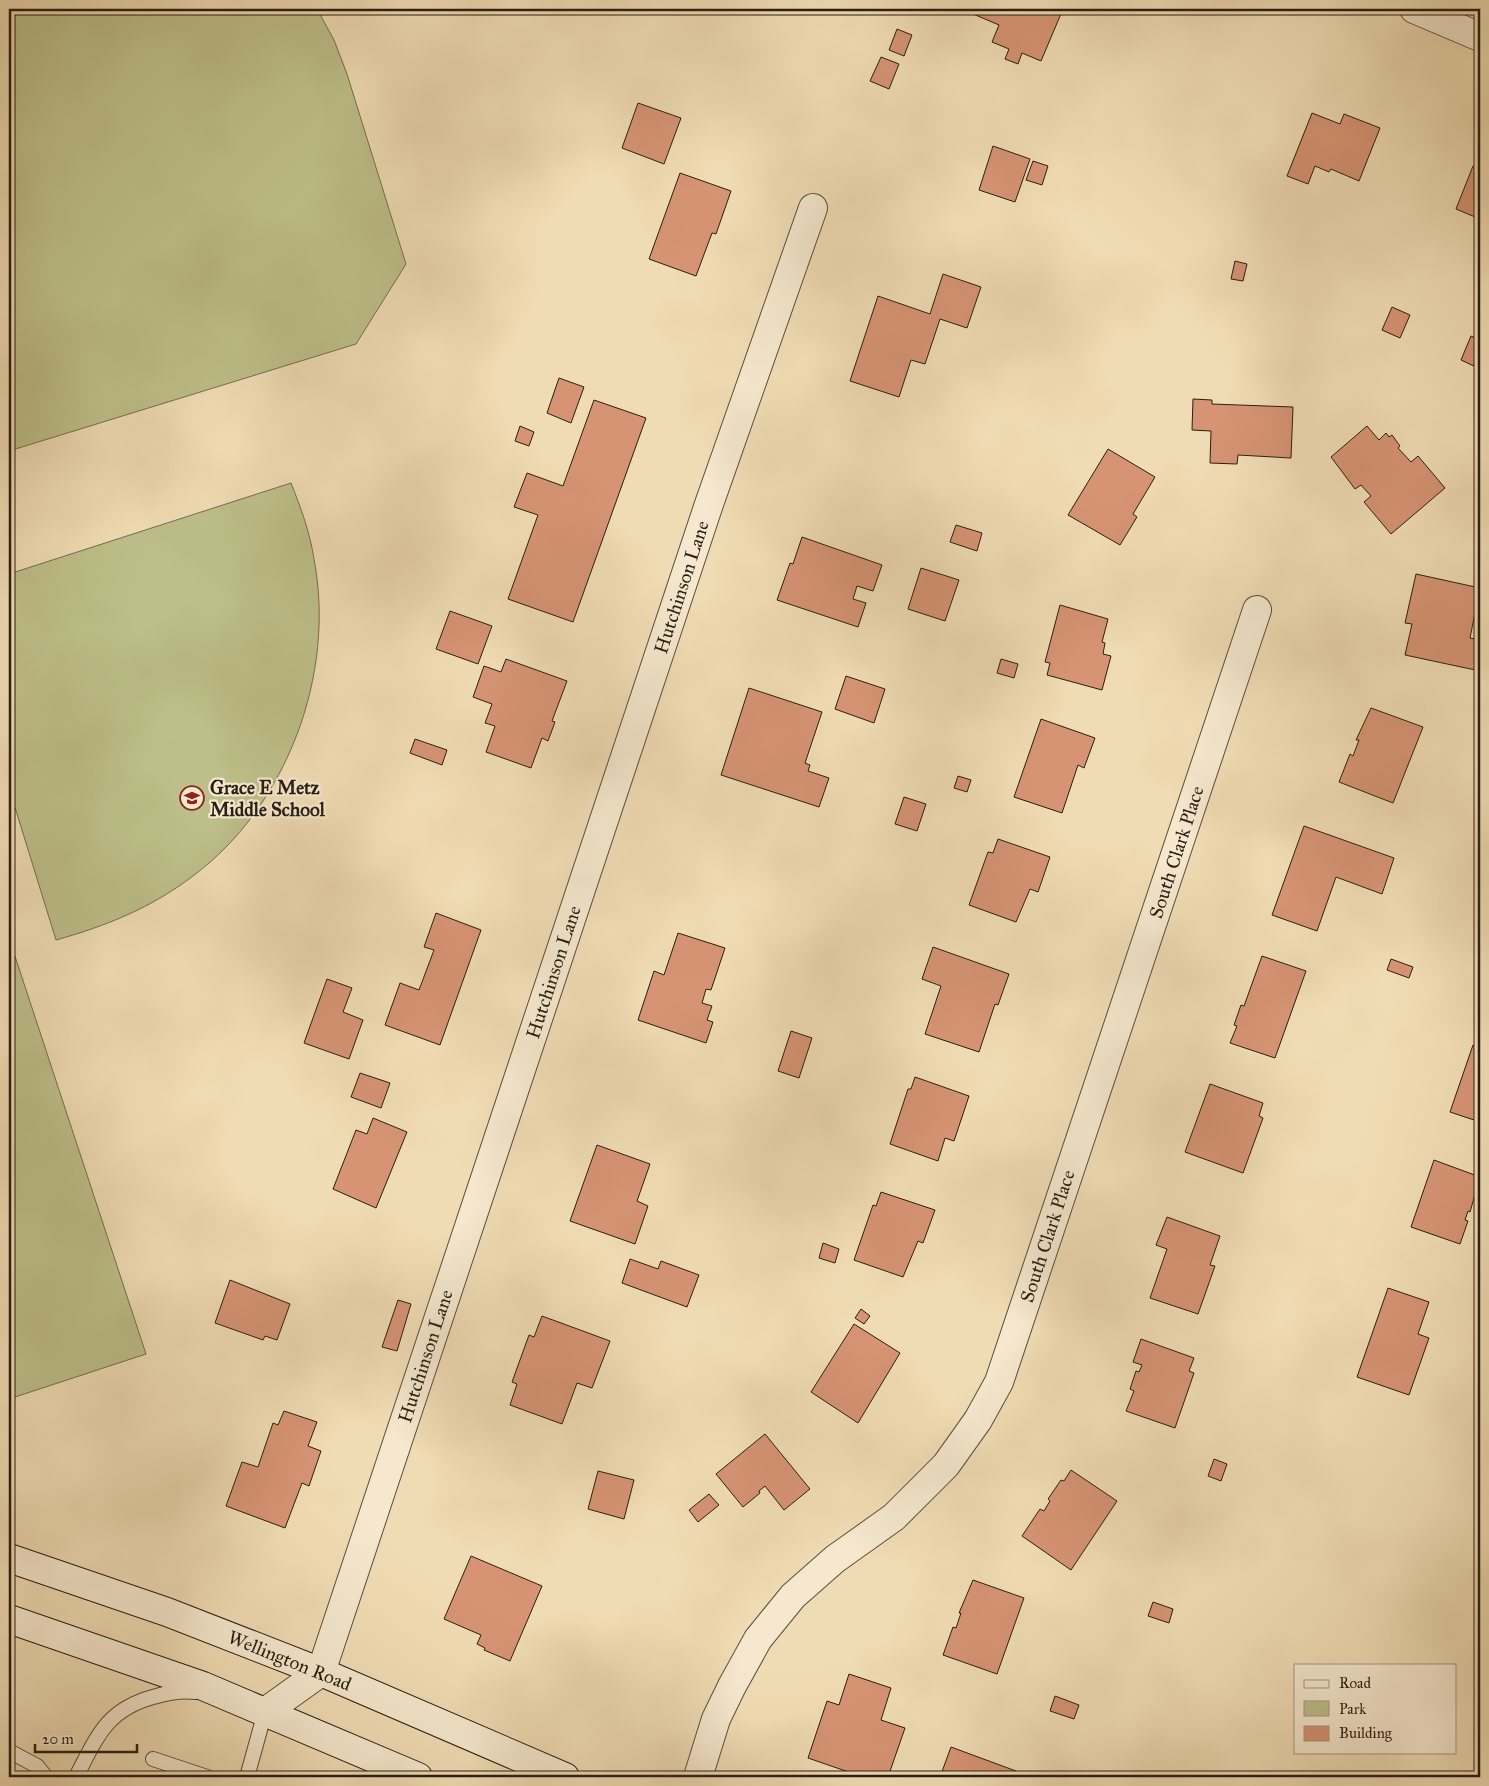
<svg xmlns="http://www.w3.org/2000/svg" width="1489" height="1786" viewBox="0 0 1489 1786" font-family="'IM FELL Great Primer',serif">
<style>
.green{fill:#bdbf8a;stroke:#726e4e}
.building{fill:#d69474;stroke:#281e13}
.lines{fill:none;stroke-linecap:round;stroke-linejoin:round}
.lane-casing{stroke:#5a4e3b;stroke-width:16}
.street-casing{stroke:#5a4e3b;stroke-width:30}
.secondary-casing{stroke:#281e13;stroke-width:30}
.lane{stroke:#f5e8ce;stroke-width:14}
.street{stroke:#f5e8ce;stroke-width:28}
.secondary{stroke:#f5e8ce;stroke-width:28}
.labels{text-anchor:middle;stroke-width:4.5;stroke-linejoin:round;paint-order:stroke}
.street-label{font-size:19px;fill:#281e13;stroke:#f5e8ce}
.poi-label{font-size:19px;font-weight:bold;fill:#281e13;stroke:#f5e8ce;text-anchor:start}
</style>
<rect width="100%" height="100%" fill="#f0dcb4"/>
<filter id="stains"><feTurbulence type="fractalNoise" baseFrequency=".004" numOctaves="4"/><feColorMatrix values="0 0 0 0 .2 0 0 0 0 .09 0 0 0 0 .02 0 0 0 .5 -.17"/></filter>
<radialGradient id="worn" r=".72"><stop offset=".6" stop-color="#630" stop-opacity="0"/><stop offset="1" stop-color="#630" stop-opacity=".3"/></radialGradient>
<g class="green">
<polygon points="9,9 317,9 334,40 347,74 406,264 356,344 9,451"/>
<path d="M291,483C301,508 310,533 314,559C336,674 287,806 193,876C151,908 106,926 56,940L9,788V574Z"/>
<polygon points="9,938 146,1354 9,1399"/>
</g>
<g class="building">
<polygon points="967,9 1063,9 1041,61 1022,53 1018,64 1005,59 1009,49 992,42 999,25 966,11"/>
<polygon points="897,29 912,35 904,56 889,50"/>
<polygon points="881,57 899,64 889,89 870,81"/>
<polygon points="638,103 681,118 664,164 622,148"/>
<polygon points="1312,113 1340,124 1344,114 1380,128 1359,181 1331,169 1329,172 1315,166 1308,184 1287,176"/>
<polygon points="993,146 1030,159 1015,202 979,190"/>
<polygon points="1033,161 1048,166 1042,185 1026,180"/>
<polygon points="1473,166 1480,169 1480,219 1456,209"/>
<polygon points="680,173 731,191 716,234 712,233 696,276 649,259"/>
<polygon points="1235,261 1247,264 1243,281 1231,279"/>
<polygon points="943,274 981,287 967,328 940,319 925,364 911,360 899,397 850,381 878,296 930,314"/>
<polygon points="1392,307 1410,315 1400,338 1382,330"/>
<polygon points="1471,336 1480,340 1480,356 1476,367 1461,360"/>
<polygon points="559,378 584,387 571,423 547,413"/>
<polygon points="1193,399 1212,400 1212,404 1293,407 1291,458 1238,455 1237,464 1210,463 1211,431 1192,430"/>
<polygon points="594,400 646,418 573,622 508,599 538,515 514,507 527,473 563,486"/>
<polygon points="520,426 534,432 529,446 515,441"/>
<polygon points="1367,426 1379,440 1386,433 1389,437 1392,435 1400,446 1398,448 1411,462 1418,456 1445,488 1391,534 1364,502 1371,496 1361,485 1355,489 1331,457"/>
<polygon points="1108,449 1155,477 1133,514 1137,517 1120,545 1068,515"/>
<polygon points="956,525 982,533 977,551 950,542"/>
<polygon points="802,537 882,565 873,591 857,586 853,599 866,603 858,627 777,600 790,563 793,564"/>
<polygon points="921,568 959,580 945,621 908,609"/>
<polygon points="1416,574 1480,588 1470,638 1480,640 1480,671 1405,655 1412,624 1405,623"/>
<polygon points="1060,605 1108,619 1102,642 1105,643 1103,654 1111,656 1102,690 1047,675 1050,663 1045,662"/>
<polygon points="450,611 492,626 478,664 436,649"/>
<polygon points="506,659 567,681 552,721 555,722 548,741 542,738 531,768 486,752 495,726 485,723 492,704 473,697 484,666 501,672"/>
<polygon points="1001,659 1018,664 1014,678 997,673"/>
<polygon points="846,676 885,689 874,723 835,709"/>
<polygon points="749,688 822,712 805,763 810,765 808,771 829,778 819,807 721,775"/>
<polygon points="1371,708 1423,727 1393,803 1339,782 1350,754 1353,756 1359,740 1356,740"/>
<polygon points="1041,719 1095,738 1084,768 1078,765 1062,813 1014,797"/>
<polygon points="415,739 447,750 442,765 410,753"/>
<polygon points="958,776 971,780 967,792 954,788"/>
<polygon points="904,797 926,804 917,831 895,824"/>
<polygon points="1304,826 1394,858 1382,894 1336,877 1317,931 1272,915"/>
<polygon points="998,839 1050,857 1038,892 1030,889 1016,922 969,905 988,852 993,853"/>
<polygon points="436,913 481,930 440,1045 385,1025 400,983 419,990 434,950 424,947"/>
<polygon points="678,933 725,948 711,990 706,989 702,1003 712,1006 707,1020 713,1022 706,1043 638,1020 654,971 664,975"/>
<polygon points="933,947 1009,974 998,1005 995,1004 979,1052 925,1034 941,986 922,979"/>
<polygon points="1262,956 1306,971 1275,1058 1230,1043 1237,1026 1234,1025 1241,1005 1244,1006"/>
<polygon points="1391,959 1413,967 1409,978 1387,970"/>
<polygon points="327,979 352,988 343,1012 363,1020 349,1059 304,1043"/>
<polygon points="791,1031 812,1038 799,1078 778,1071"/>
<polygon points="1473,1045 1480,1048 1480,1122 1450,1112"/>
<polygon points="360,1073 390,1083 381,1108 351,1097"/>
<polygon points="915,1077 969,1096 954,1141 945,1138 938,1161 890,1144 908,1089 911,1089"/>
<polygon points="1210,1084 1263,1103 1259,1116 1263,1118 1243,1173 1185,1152"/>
<polygon points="373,1118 407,1132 376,1208 333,1189 356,1130 367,1134"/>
<polygon points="597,1145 650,1164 637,1201 648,1206 635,1244 570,1221"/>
<polygon points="1434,1160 1480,1177 1470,1212 1468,1211 1465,1220 1468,1221 1460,1244 1411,1227"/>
<polygon points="881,1192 935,1210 923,1243 918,1241 903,1277 854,1260 873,1205 876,1206"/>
<polygon points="1167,1217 1220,1236 1210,1265 1215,1266 1198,1314 1150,1298 1167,1249 1156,1245"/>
<polygon points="823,1243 839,1249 835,1263 819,1258"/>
<polygon points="630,1259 658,1269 661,1261 699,1275 687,1307 622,1283"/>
<polygon points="230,1280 290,1304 277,1340 265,1336 263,1340 215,1323"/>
<polygon points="1388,1288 1429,1302 1418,1334 1429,1338 1409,1395 1357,1377"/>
<polygon points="398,1300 411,1304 397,1351 382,1347"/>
<polygon points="861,1309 870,1316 864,1324 855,1318"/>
<polygon points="542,1316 610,1341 592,1388 577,1383 562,1424 510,1405 517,1384 512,1382 529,1335 534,1337"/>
<polygon points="854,1324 900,1353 858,1423 811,1392"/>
<polygon points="1141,1339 1194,1358 1189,1371 1194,1373 1175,1428 1126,1411 1134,1391 1130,1389 1136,1371 1139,1372 1142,1365 1133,1362"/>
<polygon points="284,1411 317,1422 308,1446 321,1451 309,1486 302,1483 285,1528 226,1506 242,1462 258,1467 273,1423 278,1425"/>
<polygon points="765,1434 810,1489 784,1510 765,1486 759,1491 760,1493 743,1507 716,1474"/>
<polygon points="1214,1459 1227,1464 1221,1481 1208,1476"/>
<polygon points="1071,1470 1117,1501 1071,1570 1022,1536 1040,1509 1044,1511 1050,1501 1048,1499 1061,1480 1064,1481"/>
<polygon points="598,1471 634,1480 624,1519 588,1509"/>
<polygon points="709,1494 719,1505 698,1522 689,1510"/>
<polygon points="471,1556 542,1586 510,1661 484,1650 485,1648 477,1644 481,1635 444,1619"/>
<polygon points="973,1580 1024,1598 997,1674 943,1655 953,1627 956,1628 961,1613 959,1613"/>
<polygon points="1153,1602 1173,1609 1169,1623 1148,1616"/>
<polygon points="849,1674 891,1688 881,1720 905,1728 888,1777 863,1777 808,1758 827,1701 839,1705"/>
<polygon points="1055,1696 1079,1705 1074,1719 1050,1711"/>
<polygon points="951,1747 1016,1771 1014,1777 940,1777"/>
</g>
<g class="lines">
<g class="lane-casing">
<g id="lane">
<polyline points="9,1751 37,1766 46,1777"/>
<polyline points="153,1759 207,1777"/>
<path d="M76,1777C97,1737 106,1710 153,1697C167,1693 180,1690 195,1692"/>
<polyline points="247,1777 265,1712"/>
</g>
</g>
<g class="street-casing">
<g id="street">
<polyline points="1414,9 1480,37"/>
<polyline points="265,1712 321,1672 708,507 813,208"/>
<polyline points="698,1777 716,1719 732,1686 758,1639 793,1596 835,1559 894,1517 946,1465 978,1420 999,1382 1257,610"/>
</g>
</g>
<g class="secondary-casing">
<g id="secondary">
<polyline points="9,1558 167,1612 321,1672 565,1777"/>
<polyline points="9,1619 203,1686 418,1777"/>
</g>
</g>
<use href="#lane" class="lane"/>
<use href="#street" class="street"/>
<use href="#secondary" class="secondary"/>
</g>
<defs>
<g id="school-ring" transform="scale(1.25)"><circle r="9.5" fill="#f5e8ce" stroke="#8f2418" stroke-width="1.5"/><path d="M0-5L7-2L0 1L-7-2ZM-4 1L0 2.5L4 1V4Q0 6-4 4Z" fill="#8f2418"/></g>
</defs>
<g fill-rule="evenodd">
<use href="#school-ring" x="192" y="798"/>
</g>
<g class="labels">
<g class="street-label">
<text transform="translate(681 587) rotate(-72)" y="7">Hutchinson Lane</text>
<text transform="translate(1176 852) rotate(-72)" y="7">South Clark Place</text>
<text transform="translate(553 972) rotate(-72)" y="7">Hutchinson Lane</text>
<text transform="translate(1047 1236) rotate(-72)" y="7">South Clark Place</text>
<text transform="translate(425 1356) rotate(-72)" y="7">Hutchinson Lane</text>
<text transform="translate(290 1660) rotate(22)" y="7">Wellington Road</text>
</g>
<g class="poi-label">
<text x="210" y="794">Grace E Metz<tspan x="210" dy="22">Middle School</tspan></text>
</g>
</g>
<rect width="1489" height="1786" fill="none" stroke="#f0dcb4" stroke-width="30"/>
<rect x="10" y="10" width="1469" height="1766" fill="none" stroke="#281e13" stroke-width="2.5"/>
<rect x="15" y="15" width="1459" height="1756" fill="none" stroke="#281e13"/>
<rect x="1294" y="1664" width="162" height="90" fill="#f5e8ce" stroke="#a39783"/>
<rect x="1304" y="1680" width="25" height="8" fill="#f5e8ce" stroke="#a39783"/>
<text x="1339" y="1688" font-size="15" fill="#281e13">Road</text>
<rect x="1304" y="1701" width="25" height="15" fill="#bdbf8a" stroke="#a39783"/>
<text x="1339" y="1714" font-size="15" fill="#281e13">Park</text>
<rect x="1304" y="1726" width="25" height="15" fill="#d69474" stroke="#a39783"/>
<text x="1339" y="1738" font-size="15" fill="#281e13">Building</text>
<path d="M35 1744v8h102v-8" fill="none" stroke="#281e13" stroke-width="2.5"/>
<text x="42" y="1744" font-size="15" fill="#281e13" stroke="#f5e8ce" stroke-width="4" paint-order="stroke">20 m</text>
<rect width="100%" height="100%" filter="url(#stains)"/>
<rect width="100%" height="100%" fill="url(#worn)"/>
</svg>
